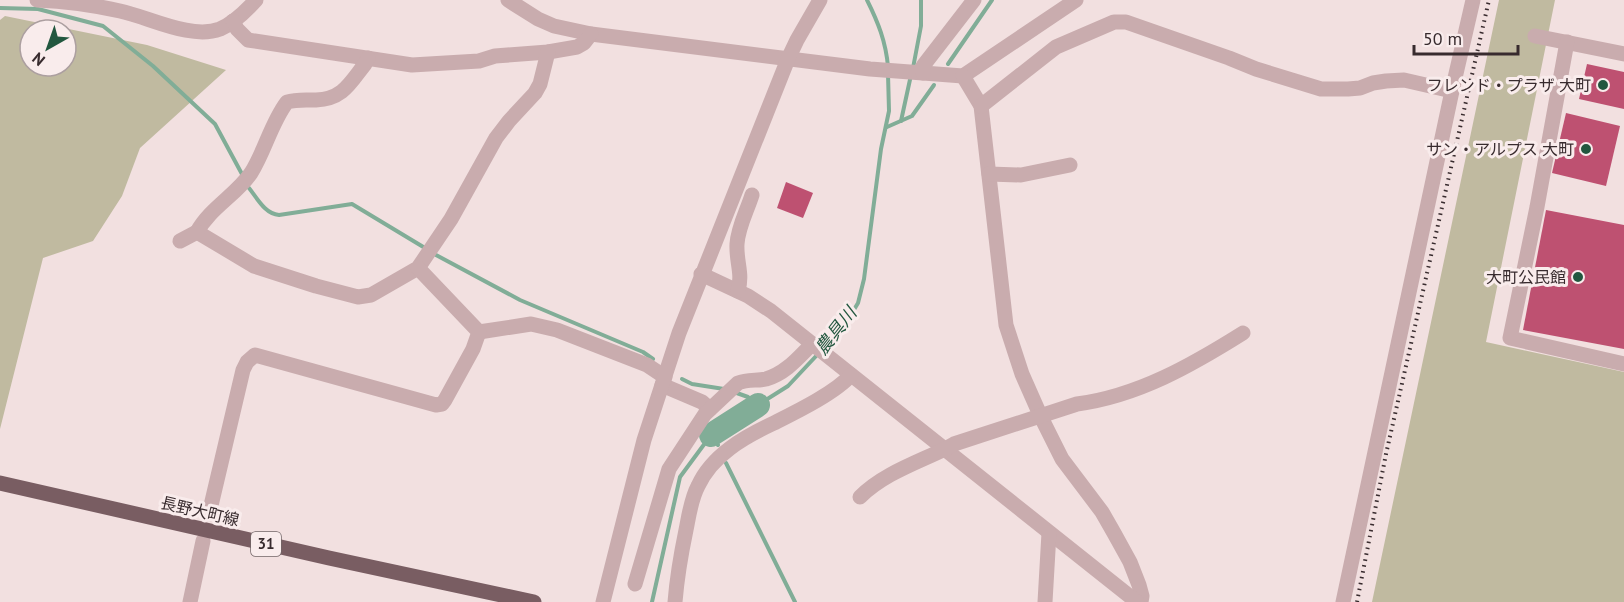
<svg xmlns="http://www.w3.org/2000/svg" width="1624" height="602" viewBox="0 0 1624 602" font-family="'PT Sans','Noto Sans JP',sans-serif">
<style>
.green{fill:#c0baa0;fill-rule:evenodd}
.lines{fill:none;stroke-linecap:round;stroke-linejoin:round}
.stream{stroke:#81ad97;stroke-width:4}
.river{stroke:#81ad97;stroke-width:24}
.building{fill:#be5171}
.minor{stroke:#c9acae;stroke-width:15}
.major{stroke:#795d62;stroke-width:15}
.rail{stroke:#382b2e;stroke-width:4;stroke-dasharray:1.5 4.5;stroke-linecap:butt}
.poi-dot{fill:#22573f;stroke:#f9ecec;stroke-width:2}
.labels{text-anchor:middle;stroke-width:6;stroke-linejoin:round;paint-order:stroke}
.shield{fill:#f9ecec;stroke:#726567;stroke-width:1.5}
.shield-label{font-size:15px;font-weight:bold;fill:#382b2e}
.poi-label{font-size:16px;fill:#382b2e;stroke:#f9ecec;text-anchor:end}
.street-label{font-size:16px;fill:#382b2e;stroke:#f9ecec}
.water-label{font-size:18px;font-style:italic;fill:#22573f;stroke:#f9ecec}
</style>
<rect width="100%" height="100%" fill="#f2e0e0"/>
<g class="green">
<polygon points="1499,0 1555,0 1486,342 1624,372 1624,602 1372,602"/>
<path d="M5,16L147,45L226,70L140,148L122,196L93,241L43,258L0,429V20ZM30,30H66V66H30Z"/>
</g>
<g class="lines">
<g class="stream">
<path d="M867,0C878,22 886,42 888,67"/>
<polyline points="0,8 38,9 103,26 153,66 215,124 243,176"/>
<polyline points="948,64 992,0"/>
<polyline points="913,68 921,26 921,0"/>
<polyline points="901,121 911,75"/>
<polyline points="887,127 912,116 934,85"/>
<path d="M249,188C257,198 265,214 279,215L352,204L425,248"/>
<polyline points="436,255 520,300 643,352 653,359"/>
<polyline points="823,349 849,318 858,303 864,279 881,149 889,111 888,74"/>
<polyline points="682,379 692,384 724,389"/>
<polyline points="734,392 748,397 758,405 788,386 818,354"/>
<polyline points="726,463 795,602"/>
<polyline points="652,602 680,477 711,435 718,445"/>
</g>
<polyline class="river" points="711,435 758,405"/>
</g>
<g class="building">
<polygon points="1587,64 1624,72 1624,109 1579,99"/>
<polygon points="1566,113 1620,126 1606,186 1552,173"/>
<polygon points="786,182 813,193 803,218 777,208"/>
<polygon points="1546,210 1624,225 1624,349 1523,330"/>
</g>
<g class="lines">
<g class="minor">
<path d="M37,0C64,1 93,5 120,11C149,17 191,40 220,29C234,23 246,11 256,0"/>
<polyline points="508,0 538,19 554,26 591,34 870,69 963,76 1076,0"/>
<polyline points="233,21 237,29 248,40 412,65 479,61 495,56 548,52 577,47 584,43 591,34"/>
<polyline points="1535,36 1624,54"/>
<polyline points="1567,42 1537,207 1510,338 1624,364"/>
<path d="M368,58L365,64C350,83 343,99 316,100C306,100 296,99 287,102C271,123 265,151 251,173C236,195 210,208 197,232L254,266L316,286L358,297L371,295L418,268L451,219L496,138L509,121L535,93L540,84L548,52"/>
<polyline points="923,73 923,66 974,0"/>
<polyline points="963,76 981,106 1006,325 1022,374 1041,417 1062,459 1102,512 1114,533 1130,562 1139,585 1142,596 1141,602"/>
<polyline points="981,106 1056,47 1114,22 1126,22 1229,58 1256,69 1321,89 1348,89 1360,88 1373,83 1386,81 1404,80 1452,91"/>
<polyline points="989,174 1021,175 1070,165"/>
<polyline points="180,241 197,232"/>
<polyline points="701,274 748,296 771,311 1137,602"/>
<path d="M738,291C743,273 736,262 737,244C738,227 747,211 752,195"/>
<polyline points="479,332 531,324 557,330 647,365 665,377"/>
<polyline points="662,385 702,402 710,409"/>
<path d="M860,497C883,474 916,463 945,449L954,444L1077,404C1138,396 1192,365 1243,333"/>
<polyline points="209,514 243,370 247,362 255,355 436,405 442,404 445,400 473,349 479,332 418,268"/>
<path d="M635,584L669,469L705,414L738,383C747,379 757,381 766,379C786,373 798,358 812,344"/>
<polyline points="190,602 203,541"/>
<polyline points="603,602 644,440 679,333 788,59 797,40 820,0"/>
<path d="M675,602C677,577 681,554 686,530C689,515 691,499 698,486C712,455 744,437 774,423C796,412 835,393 851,375"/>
<polyline points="1045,602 1049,533"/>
<polyline points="1343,602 1452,91 1473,0"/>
</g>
<polyline class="major" points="0,483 329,558 534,602"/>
<polyline class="rail" points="1357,602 1386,454 1489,0"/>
</g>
<g class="poi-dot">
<circle cx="1603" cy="85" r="6"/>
<circle cx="1586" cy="149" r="6"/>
<circle cx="1578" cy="277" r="6"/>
</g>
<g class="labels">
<rect class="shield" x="251" y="532" width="30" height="24" rx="4.5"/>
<g class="shield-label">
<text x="266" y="549">31</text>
</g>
<g class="poi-label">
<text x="1591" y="91">フレンド・プラザ 大町</text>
<text x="1574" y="155">サン・アルプス 大町</text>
<text x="1566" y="283">大町公民館</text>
</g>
<g class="street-label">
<text transform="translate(200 511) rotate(13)" y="6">長野大町線</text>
</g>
<g class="water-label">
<text transform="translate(836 331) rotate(-52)" y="6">農具川</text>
</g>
</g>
<g transform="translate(48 48) rotate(220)"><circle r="28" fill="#f9ecec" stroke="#ac9fa0" stroke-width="1.5"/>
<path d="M0-4.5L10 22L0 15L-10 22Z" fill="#22573f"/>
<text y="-9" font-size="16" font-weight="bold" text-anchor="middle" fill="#382b2e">N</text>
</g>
<path d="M1414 45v9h104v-9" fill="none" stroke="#382b2e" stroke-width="3"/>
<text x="1423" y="45" font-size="18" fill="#382b2e" stroke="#f9ecec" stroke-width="4.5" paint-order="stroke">50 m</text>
</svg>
